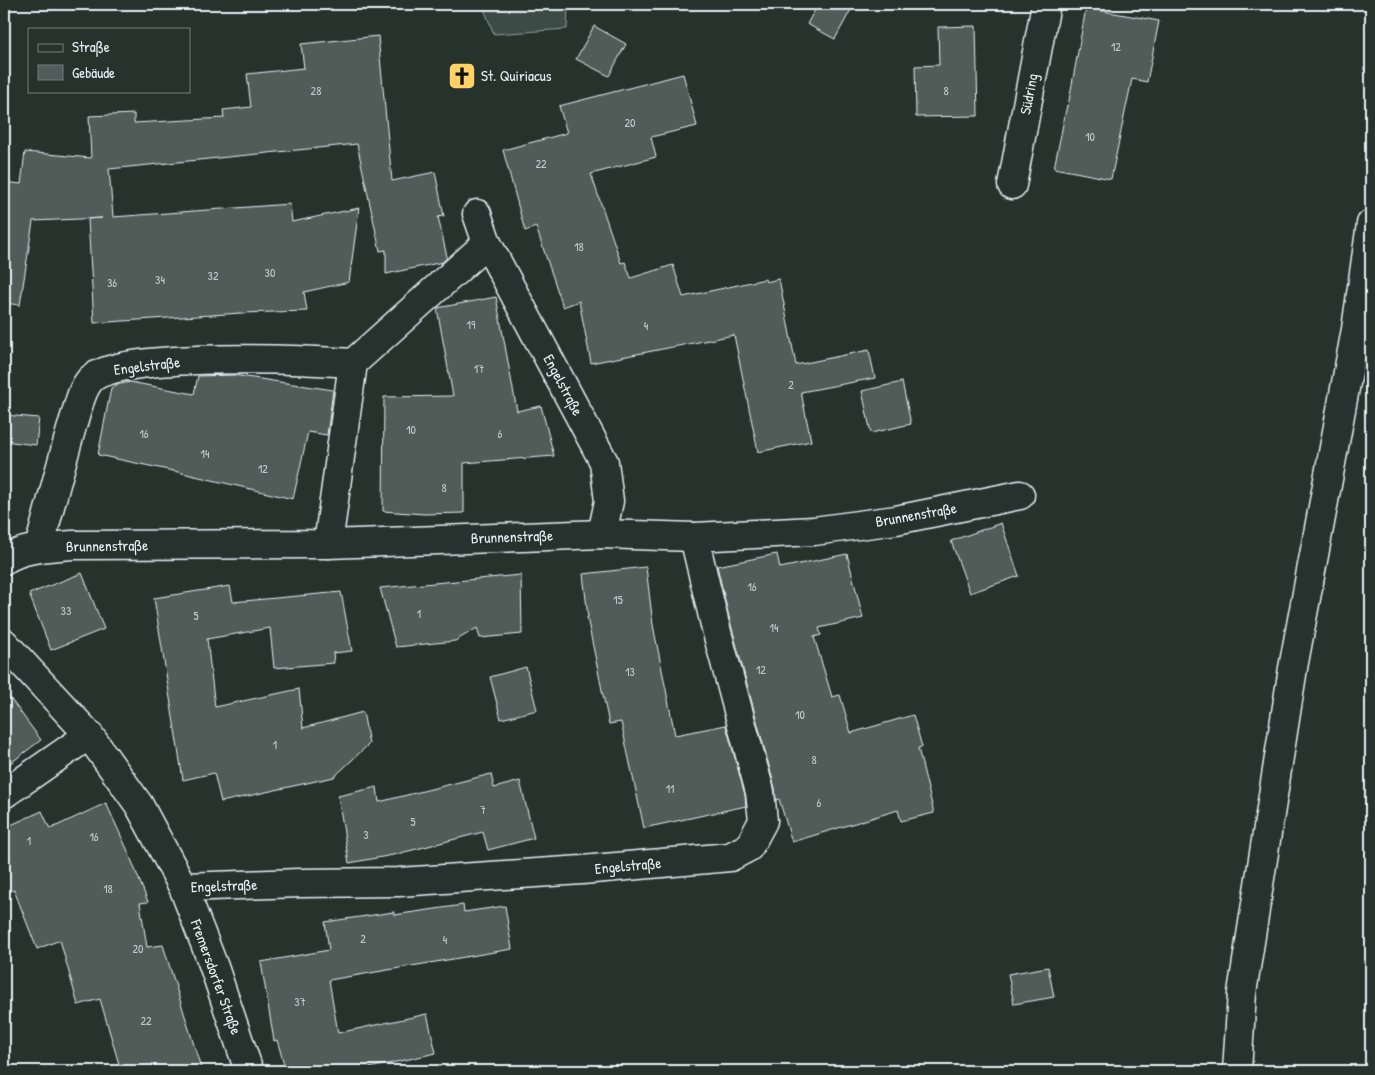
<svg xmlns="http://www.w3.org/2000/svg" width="1375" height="1075" viewBox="0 0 1375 1075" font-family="'Patrick Hand',sans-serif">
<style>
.green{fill:#3e4b47;stroke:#939ea0}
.building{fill:#505c59;stroke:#e8f1f8}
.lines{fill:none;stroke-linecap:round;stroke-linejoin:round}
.street-casing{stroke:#e8f1f8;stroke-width:31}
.secondary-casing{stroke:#e8f1f8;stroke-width:31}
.street{stroke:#26332d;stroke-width:28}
.secondary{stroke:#26332d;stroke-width:28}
.labels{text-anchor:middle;stroke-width:4.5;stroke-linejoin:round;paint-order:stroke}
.number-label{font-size:12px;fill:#c2ccd0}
.poi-label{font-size:15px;fill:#e8f1f8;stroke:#26332d;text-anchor:start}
.street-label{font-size:15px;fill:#e8f1f8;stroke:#26332d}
</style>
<rect width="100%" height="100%" fill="#26332d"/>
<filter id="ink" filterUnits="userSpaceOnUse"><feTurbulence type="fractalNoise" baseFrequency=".02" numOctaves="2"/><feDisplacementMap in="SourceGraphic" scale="10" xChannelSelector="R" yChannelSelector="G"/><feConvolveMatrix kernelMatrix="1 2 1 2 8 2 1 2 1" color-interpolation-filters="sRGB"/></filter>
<g filter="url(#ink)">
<polygon class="green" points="482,4 568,4 567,29 494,34"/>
<g class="building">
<polygon points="818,4 854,4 835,39 807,24"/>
<polygon points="1086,8 1159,21 1147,82 1132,79 1111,179 1054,168 1067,105 1068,106"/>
<polygon points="594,26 626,44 609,76 576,59"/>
<polygon points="976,26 978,116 916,117 915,66 939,65 938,27"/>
<polygon points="378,36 392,181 435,172 444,216 438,217 447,257 443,262 386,274 386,250 380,251 357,144 109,169 113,217 290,204 292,222 359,208 349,282 304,292 307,311 241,313 94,323 88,219 102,218 33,221 20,305 4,303 4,182 21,184 25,152 91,158 89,116 134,114 134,123 224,118 223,110 251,107 247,74 304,68 301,44"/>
<polygon points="683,74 697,126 651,137 656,157 591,174 621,263 625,262 631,278 673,265 683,297 765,279 766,282 779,279 796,365 869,350 875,378 801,392 811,441 758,452 734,335 591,363 579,301 563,307 536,227 525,231 503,150 567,133 559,106"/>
<polygon points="496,297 517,411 541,406 554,456 464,463 464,513 424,514 383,511 384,397 453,396 437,308"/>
<polygon points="233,375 333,390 327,435 308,432 293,499 178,472 98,455 111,388 116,385 130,382 194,394 198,376"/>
<polygon points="902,382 911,424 871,433 862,391"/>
<polygon points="4,415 39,418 36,445 4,441"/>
<polygon points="1001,523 1019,576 970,593 951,541"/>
<polygon points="777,554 780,568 847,554 863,618 819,628 821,635 814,637 832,697 840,695 851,733 913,715 922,747 918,748 934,813 901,821 898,810 792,842 779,799 776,800 775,788 730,621 717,566"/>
<polygon points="646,567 653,625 675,735 726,725 745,795 746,806 644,828 621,722 609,724 587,617 588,617 583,574"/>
<polygon points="82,573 104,629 51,650 29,594"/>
<polygon points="521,575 522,634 480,638 477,628 455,641 396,647 380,588"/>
<polygon points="230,586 233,602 341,592 352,651 333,653 334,663 274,668 270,628 207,639 215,707 299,689 303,728 363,712 369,744 334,777 221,802 214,773 183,780 154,598"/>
<polygon points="526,667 537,710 501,719 490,677"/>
<polygon points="4,690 41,740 4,768"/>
<polygon points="491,774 494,788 520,781 534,838 488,850 483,832 393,855 349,863 338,796 377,787 379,802"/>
<polygon points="106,803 127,849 148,902 140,903 147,947 163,945 202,1071 121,1071 100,999 78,1005 60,940 37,949 14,890 4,894 4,828 42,811 50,829"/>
<polygon points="463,905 464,912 505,906 512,949 329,980 338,1033 427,1014 436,1053 356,1071 286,1071 277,1040 274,1041 261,962 329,950 325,922 394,912 394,915"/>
<polygon points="1048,967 1054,997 1014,1004 1008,974"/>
</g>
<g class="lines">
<g class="street-casing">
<g id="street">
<polyline points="1012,185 1046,4"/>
<polyline points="477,214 487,243 604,462 609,501 602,534"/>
<polyline points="328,544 353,363 487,243"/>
<path d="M39,548C50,506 61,464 73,423C78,409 80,392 90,380C115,351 310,360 353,363"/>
<path d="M4,560C24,547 51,547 73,545L328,544L602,534L694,537L814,531L896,520L1020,495"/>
<polyline points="4,643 89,735 139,805 183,887 214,967 249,1071"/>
<polyline points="4,794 89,735"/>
<polyline points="183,887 300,883 399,882 582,870 730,857 749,847 763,821 760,792 715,625 694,537"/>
</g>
</g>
<g class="secondary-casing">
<polyline id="secondary" points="1237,1071 1242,993 1293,668 1356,329 1371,224"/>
</g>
<use href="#street" class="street"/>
<use href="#secondary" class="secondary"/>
</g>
</g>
<defs>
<g id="church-square" transform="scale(1.4375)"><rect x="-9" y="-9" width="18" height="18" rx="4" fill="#ffd166" stroke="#26332d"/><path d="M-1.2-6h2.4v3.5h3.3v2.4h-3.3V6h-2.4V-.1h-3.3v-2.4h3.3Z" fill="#111"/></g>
</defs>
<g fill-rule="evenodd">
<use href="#church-square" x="462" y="76"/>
</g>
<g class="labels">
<g class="number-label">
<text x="1116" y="51">12</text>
<text x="316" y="95">28</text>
<text x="946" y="95">8</text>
<text x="630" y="127">20</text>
<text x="1090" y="141">10</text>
<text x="541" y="168">22</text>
<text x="579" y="251">18</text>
<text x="270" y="277">30</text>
<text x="213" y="280">32</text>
<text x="160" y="284">34</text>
<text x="112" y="287">36</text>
<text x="471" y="329">19</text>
<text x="646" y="330">4</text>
<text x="479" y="373">17</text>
<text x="791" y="389">2</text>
<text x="411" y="434">10</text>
<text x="144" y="438">16</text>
<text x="500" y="438">6</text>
<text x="205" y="458">14</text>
<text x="263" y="473">12</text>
<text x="444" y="492">8</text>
<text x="752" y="591">16</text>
<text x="618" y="604">15</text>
<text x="66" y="615">33</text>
<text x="419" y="618">1</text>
<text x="196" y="620">5</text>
<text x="774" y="632">14</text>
<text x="761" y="674">12</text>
<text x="630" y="676">13</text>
<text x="800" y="719">10</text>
<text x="275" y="749">1</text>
<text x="814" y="764">8</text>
<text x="670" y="793">11</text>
<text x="819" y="807">6</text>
<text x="483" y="814">7</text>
<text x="413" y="826">5</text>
<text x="366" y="839">3</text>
<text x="94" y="841">16</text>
<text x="29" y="845">1</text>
<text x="108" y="893">18</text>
<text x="363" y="943">2</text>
<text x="445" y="944">4</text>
<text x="138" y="953">20</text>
<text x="300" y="1006">37</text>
<text x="146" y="1025">22</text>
</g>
<g class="poi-label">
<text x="481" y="81">St. Quiriacus</text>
</g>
<g class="street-label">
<text transform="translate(1029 94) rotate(-79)" y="5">Südring</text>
<text transform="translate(147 366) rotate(-7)" y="5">Engelstraße</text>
<text transform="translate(563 385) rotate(62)" y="5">Engelstraße</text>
<text transform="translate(916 515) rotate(-10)" y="5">Brunnenstraße</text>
<text transform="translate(512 537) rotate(-2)" y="5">Brunnenstraße</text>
<text transform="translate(107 546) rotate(-1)" y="5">Brunnenstraße</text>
<text transform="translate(628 866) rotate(-5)" y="5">Engelstraße</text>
<text transform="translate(224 886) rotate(-2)" y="5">Engelstraße</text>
<text transform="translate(216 977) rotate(70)" y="5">Fremersdorfer Straße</text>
</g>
</g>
<rect width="1375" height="1075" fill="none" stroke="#26332d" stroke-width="20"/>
<rect x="10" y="10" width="1355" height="1055" fill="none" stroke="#e8f1f8" stroke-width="2" filter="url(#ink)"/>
<rect x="28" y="28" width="162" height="65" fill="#26332d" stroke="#747f7e"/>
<rect x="38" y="44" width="25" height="8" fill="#26332d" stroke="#747f7e"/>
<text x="72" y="52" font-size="15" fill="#e8f1f8">Straße</text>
<rect x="38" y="65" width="25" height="15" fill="#505c59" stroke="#747f7e"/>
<text x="72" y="78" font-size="15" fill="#e8f1f8">Gebäude</text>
</svg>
